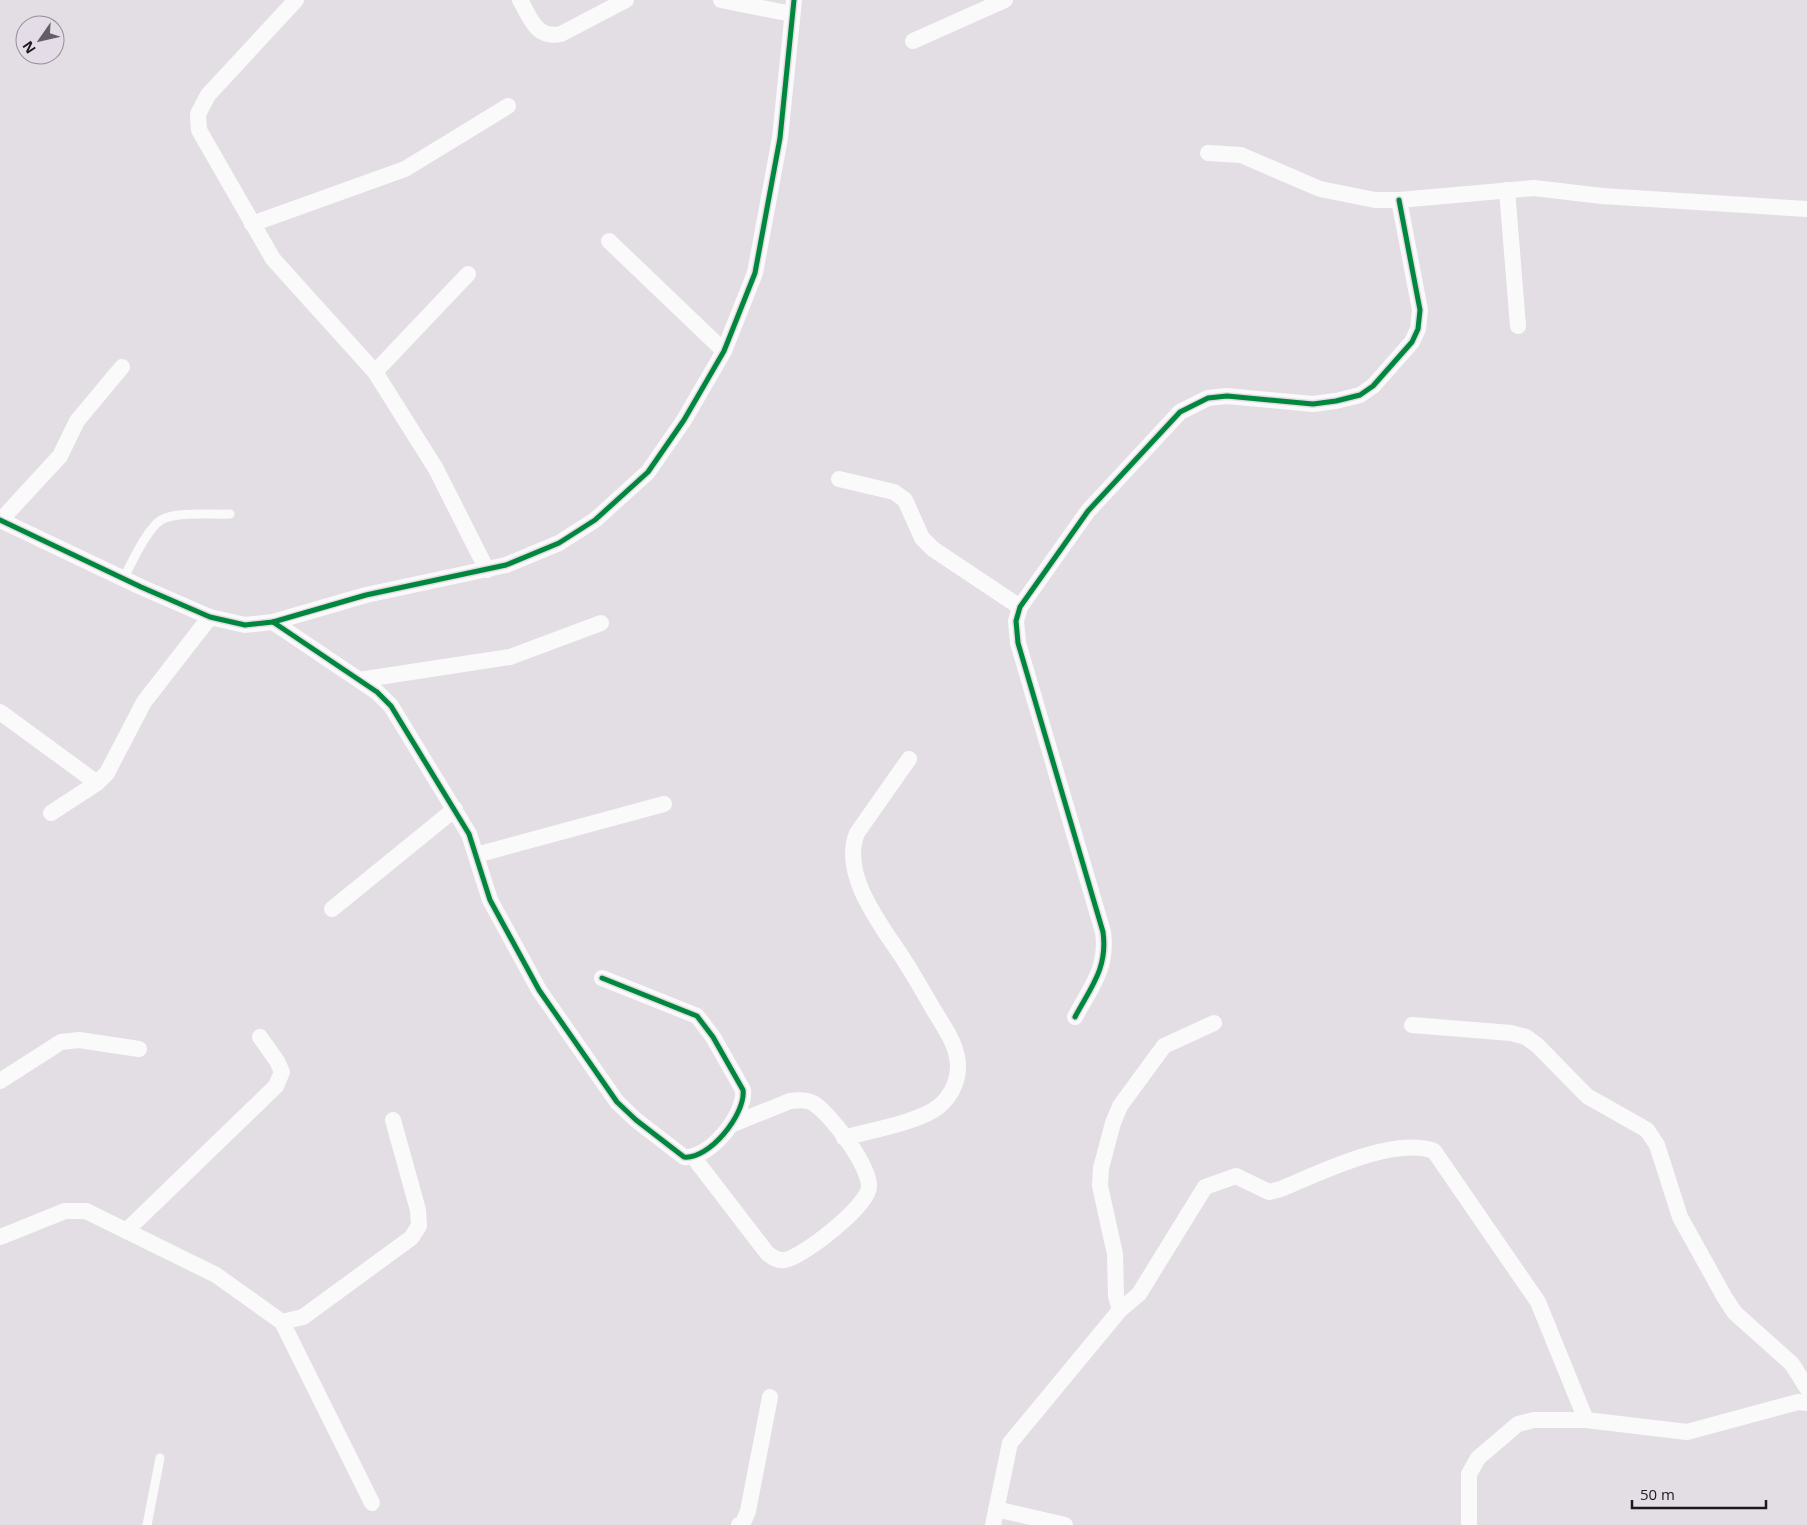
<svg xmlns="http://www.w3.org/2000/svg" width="1807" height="1525" viewBox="0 0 1807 1525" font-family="'Open Sans',sans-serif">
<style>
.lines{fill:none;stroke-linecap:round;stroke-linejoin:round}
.service{stroke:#fbfafb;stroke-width:9}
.minor{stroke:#fbfafb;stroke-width:16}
.cycleway-casing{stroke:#e4dce6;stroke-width:8}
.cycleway{stroke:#00873e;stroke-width:5}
</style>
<rect width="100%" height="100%" fill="#e3dee4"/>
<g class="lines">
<g class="service">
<path d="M123,579C132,563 146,530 161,520C176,511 212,515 230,514"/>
<polyline points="147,1525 160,1458"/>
</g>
<g class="minor">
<polyline points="296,0 208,95 198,114 199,130 273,259 375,372 436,469 487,570"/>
<path d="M520,0C531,19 536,39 561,34L626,0"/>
<polyline points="721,0 792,14"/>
<polyline points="913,41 1005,0"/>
<polyline points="1208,153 1241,155 1320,189 1375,200 1399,200 1534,188 1602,196 1807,209"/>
<polyline points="1507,190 1518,326"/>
<polyline points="252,224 405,169 508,106"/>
<polyline points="609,241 724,351"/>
<polyline points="375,372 468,274"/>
<polyline points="839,479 894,492 905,500 922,538 933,549 1020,607"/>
<polyline points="0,520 141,587 210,617 245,625 273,622 366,595 506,565 559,543 595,520 648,472 684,420 724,351 755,273 780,138 794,0"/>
<polyline points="0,521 60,456 77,421 122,367"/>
<path d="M273,622L377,692L391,706L469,834L490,900L539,990L617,1102L636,1120L684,1157C709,1160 746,1114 743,1090L713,1037L697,1016L602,978"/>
<polyline points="359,680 510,657 601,623"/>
<polyline points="0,712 97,783"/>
<polyline points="51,813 97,783 107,773 144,702 210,617"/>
<polyline points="476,855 664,804"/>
<polyline points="332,909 455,809"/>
<path d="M1075,1017C1091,987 1108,968 1103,932L1018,643L1016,621L1020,607L1088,511L1180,412L1208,398L1227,396L1313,404L1336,401L1360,395L1373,386L1412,342L1418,329L1420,310L1399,200"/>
<polyline points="1412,1025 1511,1033 1526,1037 1538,1046 1587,1096 1647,1130 1657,1145 1680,1217 1725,1298 1735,1313 1792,1364 1807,1388"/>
<polyline points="0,1081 61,1042 79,1040 139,1049"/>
<path d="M844,1138C867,1131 920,1122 938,1107C953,1095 961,1076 957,1057C954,1041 943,1025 935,1012C925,995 915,977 904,960C882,926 840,875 857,833L909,759"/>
<path d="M694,1158L767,1253C772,1257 777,1261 784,1260C802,1258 868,1206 869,1187C870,1166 830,1113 813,1103C806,1099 797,1100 790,1101L733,1124"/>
<polyline points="126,1231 276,1086 282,1072 277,1061 260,1037"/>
<polyline points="0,1237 65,1211 86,1211 216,1275 282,1322 303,1317 411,1238 419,1226 418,1210 393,1120"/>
<polyline points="1120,1310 1116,1296 1115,1254 1100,1186 1101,1168 1113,1123 1120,1106 1164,1046 1214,1023"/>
<polyline points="282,1322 372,1503"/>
<polyline points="996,1509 1065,1525"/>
<polyline points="739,1525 743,1523 748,1511 770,1397"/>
<path d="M993,1525L1010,1443L1120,1310L1139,1294L1205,1187L1236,1176L1269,1192L1281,1189C1319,1173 1394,1136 1434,1151L1538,1302L1586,1420"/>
<polyline points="1469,1525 1469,1474 1478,1458 1518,1424 1534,1420 1586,1420 1687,1432 1798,1402 1807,1403"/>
</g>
<g class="cycleway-casing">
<g id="cycleway">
<polyline points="0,520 141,587 210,617 245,625 273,622 366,595 506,565 559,543 595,520 648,472 684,420 724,351 755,273 780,138 794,0"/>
<path d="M273,622L377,692L391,706L469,834L490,900L539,990L617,1102L636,1120L684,1157C709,1160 746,1114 743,1090L713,1037L697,1016L602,978"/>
<path d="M1075,1017C1091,987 1108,968 1103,932L1018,643L1016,621L1020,607L1088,511L1180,412L1208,398L1227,396L1313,404L1336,401L1360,395L1373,386L1412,342L1418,329L1420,310L1399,200"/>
</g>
</g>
<use href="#cycleway" class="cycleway"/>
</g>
<g transform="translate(40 40) rotate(236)"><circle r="24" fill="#e4dce6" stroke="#948e96"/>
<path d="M0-4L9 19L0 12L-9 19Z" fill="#625e63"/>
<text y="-8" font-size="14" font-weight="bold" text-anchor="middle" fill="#1c191d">N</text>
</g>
<path d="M1632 1500v8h134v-8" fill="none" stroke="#1c191d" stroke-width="2.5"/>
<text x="1640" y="1500" font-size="15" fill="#1c191d" stroke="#e4dce6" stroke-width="4" paint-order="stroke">50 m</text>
</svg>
